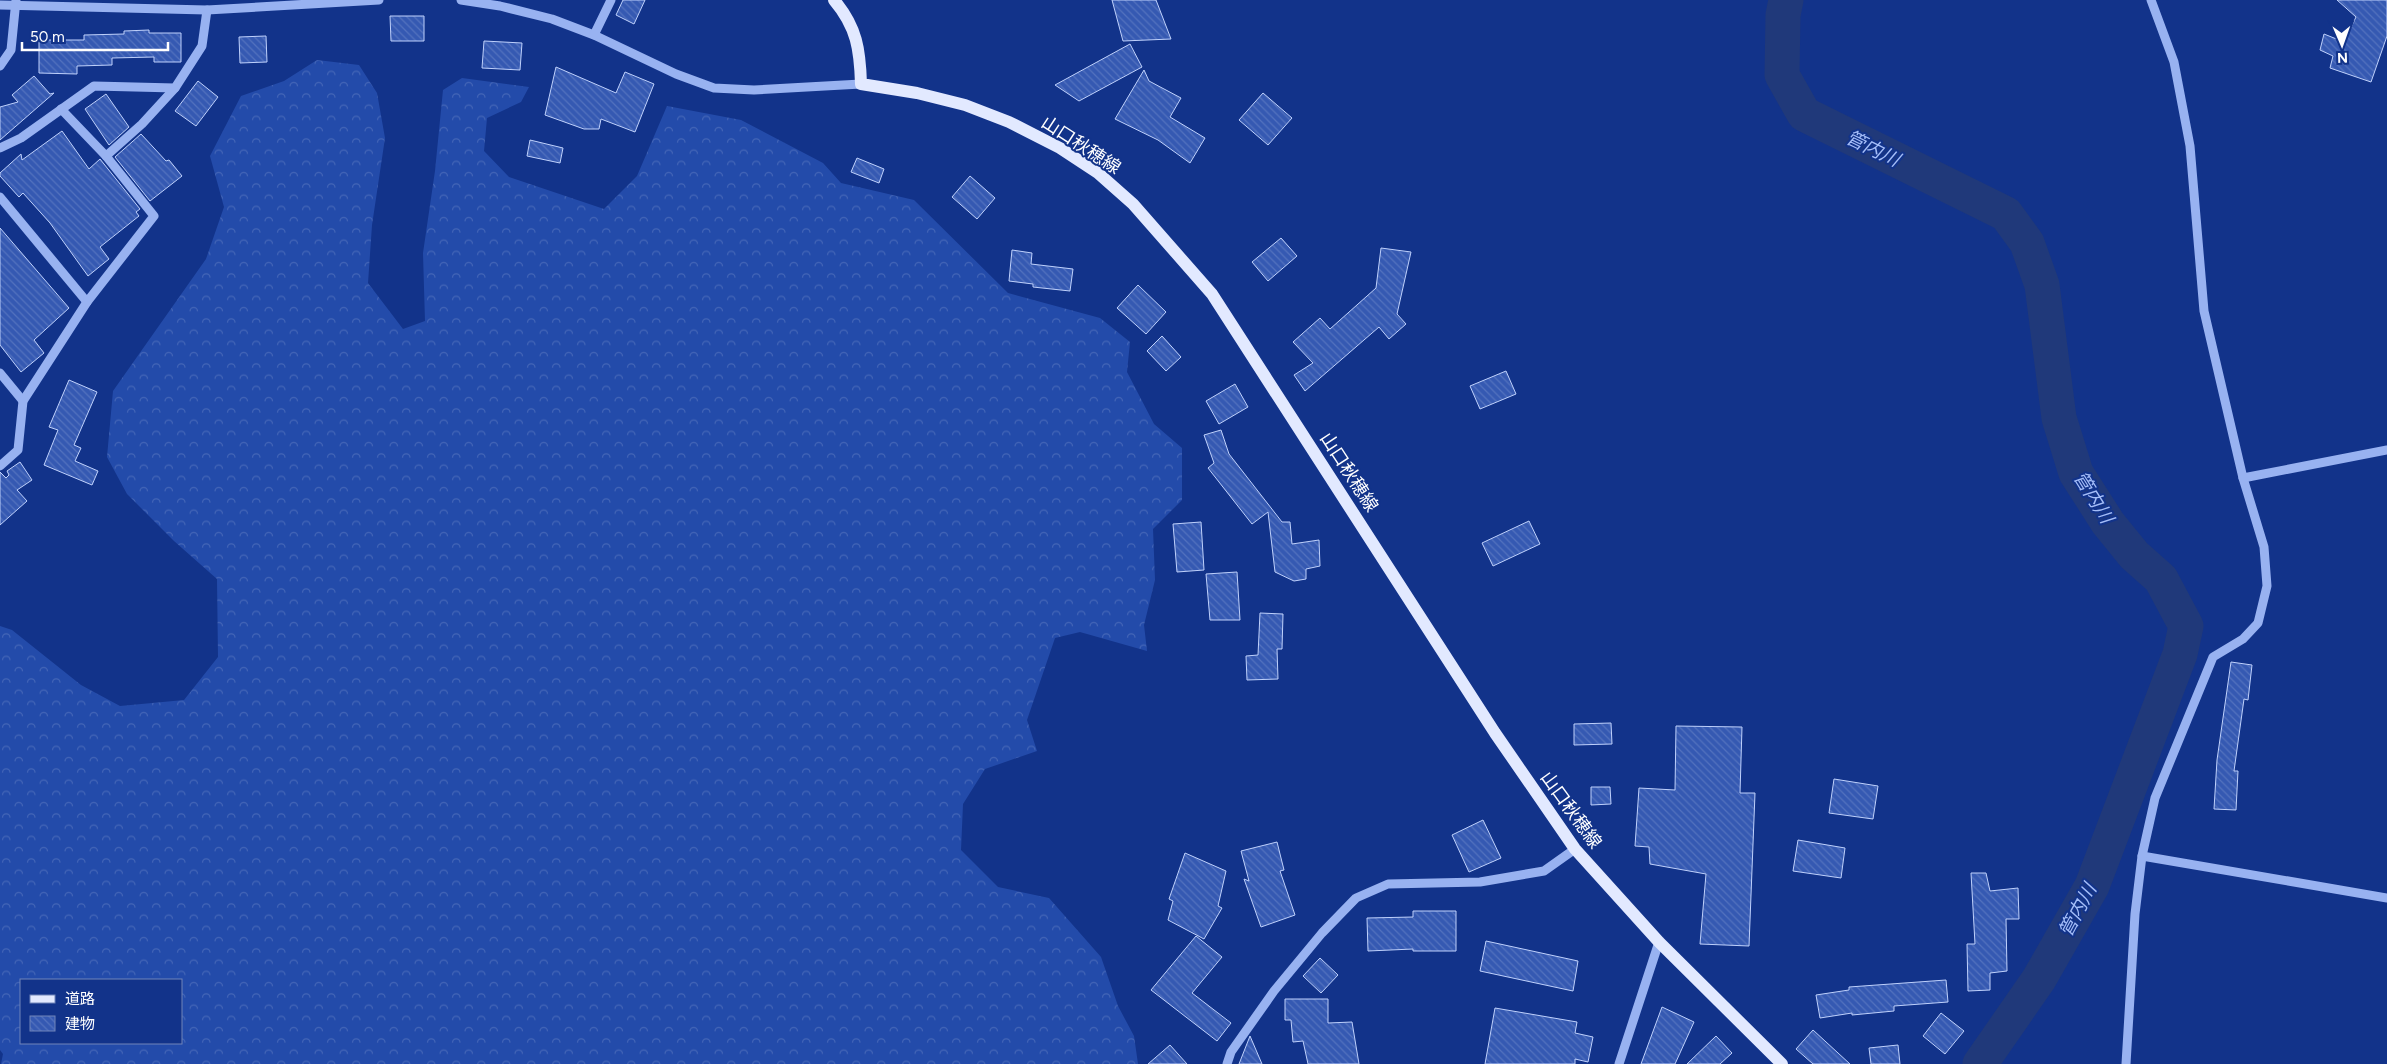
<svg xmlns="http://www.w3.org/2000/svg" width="2387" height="1064" viewBox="0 0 2387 1064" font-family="Figtree,'Noto Sans JP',sans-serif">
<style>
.forest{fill:url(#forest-crowns);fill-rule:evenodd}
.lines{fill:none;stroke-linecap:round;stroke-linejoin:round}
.river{stroke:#20397a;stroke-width:35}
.building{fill:url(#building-back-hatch);stroke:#bfd1fc}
.minor{stroke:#98b2f1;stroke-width:9}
.major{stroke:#e2e9ff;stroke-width:12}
.labels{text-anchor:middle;stroke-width:4;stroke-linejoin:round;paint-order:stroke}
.street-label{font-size:18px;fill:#fff;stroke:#12338a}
.water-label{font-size:19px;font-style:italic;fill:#a4bdf8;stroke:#12338a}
</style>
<defs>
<pattern id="forest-crowns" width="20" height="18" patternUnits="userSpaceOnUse" patternTransform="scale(1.25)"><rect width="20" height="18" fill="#234baa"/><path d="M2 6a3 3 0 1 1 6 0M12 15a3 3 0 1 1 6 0" fill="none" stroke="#4466b7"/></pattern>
<pattern id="building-back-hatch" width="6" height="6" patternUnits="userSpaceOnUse" patternTransform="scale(1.25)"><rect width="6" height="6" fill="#3559b2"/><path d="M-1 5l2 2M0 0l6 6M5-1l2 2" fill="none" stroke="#5372be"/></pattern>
</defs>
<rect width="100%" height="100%" fill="#12338a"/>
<path class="forest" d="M317,60L359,65L377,93L385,138L372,225L368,283L403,329L425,321L423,253L435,171L443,90L462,78L529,87L521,102L487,118L484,151L509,177L604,209L637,176L667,106L741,120L823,163L841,183L914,200L1008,293L1100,318L1130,342L1127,372L1154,424L1182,448V500L1153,529L1155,580L1144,625L1147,651L1080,632L1055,638L1027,720L1037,751L985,769L963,804L961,850L998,887L1049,898L1101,957L1118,1006L1134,1036L1138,1064H1L3,1054L0,1050V626L12,630L81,685L120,706L184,700L218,657L217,579L174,541L127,494L107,457L113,391L206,259L224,207L210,156L241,96L284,81ZM21,980H181V1043H21Z"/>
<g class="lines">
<polyline class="river" points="1786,0 1783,15 1782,75 1804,114 2006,214 2027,243 2042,285 2059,418 2076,473 2108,523 2134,555 2161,579 2186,626 2180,654 2092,886 2039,979 1980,1064"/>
</g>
<g class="building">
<polygon points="623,0 645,0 634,24 616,15"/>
<polygon points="1112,0 1156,0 1171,39 1123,41"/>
<polygon points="2337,0 2387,0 2387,36 2371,82 2330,68 2333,56 2320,50 2324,34 2344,42 2356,17"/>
<polygon points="390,16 424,16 424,41 391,41"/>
<polygon points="149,30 149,33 181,33 181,62 154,62 154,57 112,58 112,65 77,66 77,74 39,73 39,40 84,40 84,35 124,34 124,31"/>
<polygon points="266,36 267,62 240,63 239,37"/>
<polygon points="484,41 522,43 520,70 482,68"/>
<polygon points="1130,44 1142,67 1079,101 1055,85"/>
<polygon points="556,67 616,93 625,72 654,84 635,132 601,119 599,129 584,129 545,115"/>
<polygon points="1144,70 1149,81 1181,98 1170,117 1205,138 1190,163 1158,140 1115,119"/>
<polygon points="34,76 50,94 54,93 0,140 0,107 18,102 12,95"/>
<polygon points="198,81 218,97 196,126 175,111"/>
<polygon points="1263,93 1292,118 1268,145 1239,120"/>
<polygon points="106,94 129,127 109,145 85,109"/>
<polygon points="62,131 89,169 100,159 140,209 136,212 139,216 100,247 109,259 88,276 50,223 23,193 19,197 0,176 0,173 21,154 22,160"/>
<polygon points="141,134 166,161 169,160 182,176 150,201 115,157"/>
<polygon points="530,140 563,148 560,163 527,156"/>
<polygon points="857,158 884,169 879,183 851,172"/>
<polygon points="970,176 995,198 977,219 952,197"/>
<polygon points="0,228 69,308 34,340 44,353 21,372 0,345"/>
<polygon points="1281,238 1297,256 1268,281 1252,262"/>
<polygon points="1381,248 1411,252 1397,314 1406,324 1389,339 1379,327 1305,391 1294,375 1313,363 1293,342 1320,318 1330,329 1376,288"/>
<polygon points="1012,250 1032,253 1031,264 1073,269 1070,291 1033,287 1033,284 1009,281"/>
<polygon points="1138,285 1166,312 1146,334 1117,308"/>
<polygon points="1162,336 1181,357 1166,371 1147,351"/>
<polygon points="1506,371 1516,394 1480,409 1470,386"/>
<polygon points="69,380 97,392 74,445 81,448 75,461 98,471 92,485 44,465 58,430 49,427"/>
<polygon points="1235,384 1248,407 1219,424 1206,401"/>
<polygon points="1221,430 1229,454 1282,522 1290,522 1292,544 1319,540 1320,566 1306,569 1306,579 1294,581 1275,572 1268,512 1252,524 1208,468 1214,463 1204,435"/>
<polygon points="20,462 32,480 17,490 27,501 0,525 0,472 6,478 9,475 7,471"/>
<polygon points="1529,521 1540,544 1493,566 1482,543"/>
<polygon points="1201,522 1204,570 1177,572 1173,524"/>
<polygon points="1237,572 1240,620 1210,620 1206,574"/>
<polygon points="1260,613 1283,614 1282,649 1277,649 1278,679 1247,680 1246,656 1258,655"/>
<polygon points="2231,662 2252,665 2248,700 2244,699 2234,771 2238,771 2236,810 2214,809 2217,760"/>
<polygon points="1611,723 1612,744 1574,745 1574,724"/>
<polygon points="1676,726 1742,727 1740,793 1755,793 1749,946 1700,944 1706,874 1650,864 1649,847 1635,846 1639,788 1675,790"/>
<polygon points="1834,779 1878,786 1873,819 1829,813"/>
<polygon points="1591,787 1610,787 1611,804 1591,805"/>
<polygon points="1483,820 1501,858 1469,872 1452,835"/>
<polygon points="1798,840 1845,848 1841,878 1793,871"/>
<polygon points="1277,842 1284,870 1280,871 1295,915 1261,927 1244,879 1249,881 1241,851"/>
<polygon points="1185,853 1226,871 1218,906 1222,908 1204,939 1168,920 1173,901 1169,899"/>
<polygon points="1971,873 1986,873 1990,891 2018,888 2019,919 2006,919 2007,971 1990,973 1990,990 1968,991 1967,944 1975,944"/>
<polygon points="1413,911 1456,911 1456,951 1413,951 1413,949 1368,951 1367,918 1413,917"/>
<polygon points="1196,936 1222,957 1192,993 1231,1023 1217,1041 1151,990"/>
<polygon points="1486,941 1578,961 1573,991 1480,971"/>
<polygon points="1320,958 1338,975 1321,993 1303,976"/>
<polygon points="1946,980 1948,1002 1894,1006 1894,1011 1852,1015 1852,1013 1820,1018 1816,995 1849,990 1849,987"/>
<polygon points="1285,999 1328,999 1328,1023 1352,1022 1359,1064 1308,1064 1303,1041 1293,1042 1291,1020 1285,1020"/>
<polygon points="1662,1007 1694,1022 1675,1064 1641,1064"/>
<polygon points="1495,1008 1577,1022 1575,1033 1593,1037 1588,1062 1575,1059 1575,1064 1485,1064"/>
<polygon points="1941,1013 1964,1031 1945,1054 1923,1036"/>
<polygon points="1813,1030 1850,1064 1813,1064 1796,1049"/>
<polygon points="1250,1036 1262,1064 1239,1064"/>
<polygon points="1716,1036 1732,1053 1720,1064 1687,1064"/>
<polygon points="1170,1045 1187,1064 1148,1064"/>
<polygon points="1898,1045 1900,1064 1871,1064 1869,1048"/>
</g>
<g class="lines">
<g class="minor">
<polyline points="461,0 500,6 552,19 594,35 676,74 714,88 754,90 861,84"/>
<polyline points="0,5 207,10 379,0"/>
<polyline points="594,35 611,0"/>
<polyline points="0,66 11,50 16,0"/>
<polyline points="0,148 21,138 94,86 175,88 202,46 207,10"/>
<polyline points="106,156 142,124 175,88"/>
<polyline points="0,197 87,302"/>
<polyline points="0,373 23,401"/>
<polyline points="0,466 18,450 23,401 87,302 154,216 106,156 61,109"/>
<polyline points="2243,478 2387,450"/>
<polyline points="2142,856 2387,898"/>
<polyline points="1227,1064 1231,1052 1274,991 1322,933 1356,898 1388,884 1480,882 1544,871 1575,849"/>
<polyline points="1619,1064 1659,942"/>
<polyline points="2126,1064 2135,914 2142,856 2155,798 2213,657 2243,639 2258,623 2267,586 2264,547 2243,478 2204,311 2190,146 2174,62 2151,0"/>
</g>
<path class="major" d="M834,0C857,27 860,50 861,84L917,93L965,105L1009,122L1060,148L1098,173L1133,204L1212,294L1495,733L1575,849L1659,942L1782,1064"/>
</g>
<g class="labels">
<g class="street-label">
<text transform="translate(1081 145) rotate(33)" y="6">山口秋穂線</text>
<text transform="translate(1349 472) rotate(57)" y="6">山口秋穂線</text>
<text transform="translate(1571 810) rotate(54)" y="6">山口秋穂線</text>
</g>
<g class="water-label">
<text transform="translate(1873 148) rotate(26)" y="7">管内川</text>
<text transform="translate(2094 497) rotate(58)" y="7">管内川</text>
<text transform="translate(2077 910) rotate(-62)" y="7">管内川</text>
</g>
</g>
<rect x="20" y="979" width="162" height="65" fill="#12338a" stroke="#7185b9"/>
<rect x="30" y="995" width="25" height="8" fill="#e2e9ff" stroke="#7185b9"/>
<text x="65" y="1004" font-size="15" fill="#ffffff">道路</text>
<rect x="30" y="1016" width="25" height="15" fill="url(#building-back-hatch)" stroke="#7185b9"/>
<text x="65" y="1029" font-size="15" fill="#ffffff">建物</text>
<g transform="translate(2342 45) rotate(178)" stroke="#12338a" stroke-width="4" paint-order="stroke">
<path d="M0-4L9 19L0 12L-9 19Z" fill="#ffffff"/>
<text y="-8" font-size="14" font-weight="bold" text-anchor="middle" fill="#ffffff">N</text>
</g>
<path d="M22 42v8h146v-8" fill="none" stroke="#ffffff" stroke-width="2.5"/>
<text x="30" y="42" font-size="15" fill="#ffffff" stroke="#12338a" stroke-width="4" paint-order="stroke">50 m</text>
</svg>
